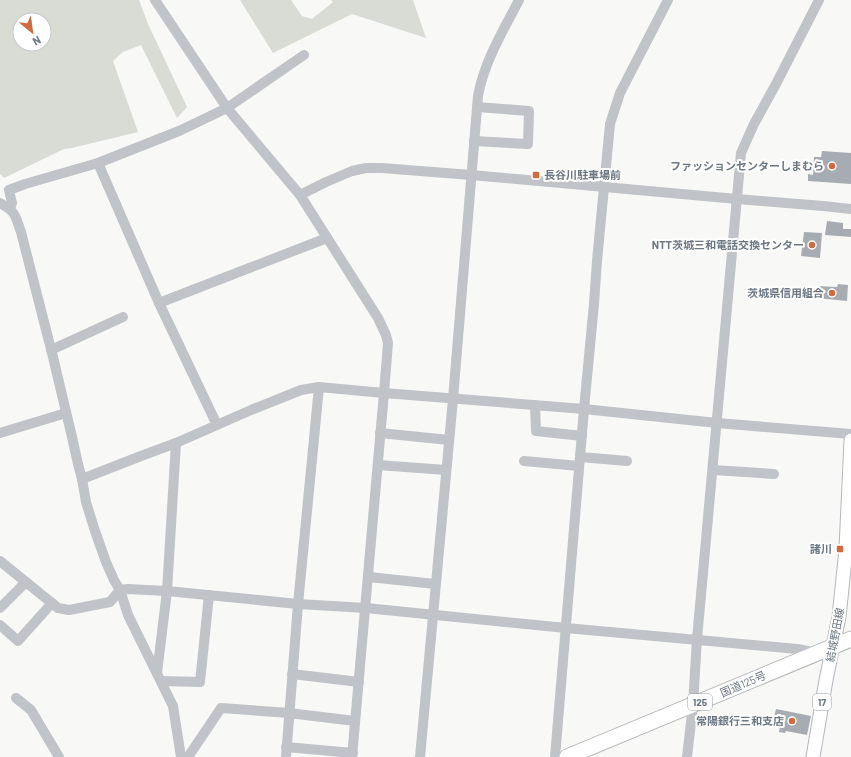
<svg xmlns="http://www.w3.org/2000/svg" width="851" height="757" viewBox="0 0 851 757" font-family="Barlow,'Noto Sans JP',sans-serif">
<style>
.green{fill:#d8dcd5;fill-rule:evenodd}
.building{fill:#a6acb2}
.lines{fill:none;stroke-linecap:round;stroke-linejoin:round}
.major-casing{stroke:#b4b7bb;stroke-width:15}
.highway-casing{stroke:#b4b7ba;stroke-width:17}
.minor{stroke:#c0c3c7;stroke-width:10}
.major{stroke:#fff;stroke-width:13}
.highway{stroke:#fff;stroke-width:15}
.poi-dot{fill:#ce6b40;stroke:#fff;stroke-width:1.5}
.labels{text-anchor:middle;stroke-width:4;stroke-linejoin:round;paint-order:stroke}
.shield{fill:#fff;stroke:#97a0a8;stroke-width:1}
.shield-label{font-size:10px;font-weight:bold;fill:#6b7783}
.poi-label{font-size:11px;font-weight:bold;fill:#6b7783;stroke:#fff;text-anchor:end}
.street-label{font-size:11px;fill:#6b7783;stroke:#fff}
</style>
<rect width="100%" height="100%" fill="#f8f8f6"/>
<g class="green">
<path d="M0,0H139L148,24L187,107L177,118L141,45L123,52L113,61L138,132L72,148L64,149L4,178L0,174ZM20,20H44V44H20Z"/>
<polygon points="240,0 291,0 302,16 312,19 333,2 331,0 413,0 426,38 352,14 273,53"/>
</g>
<g class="building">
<polygon points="822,151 851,153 851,184 808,181 808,174 813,175 814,157 821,157"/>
<polygon points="827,221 843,223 843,229 851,229 851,237 825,235"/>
<polygon points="804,232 822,233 820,258 801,256"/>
<polygon points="838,284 848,285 847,301 816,298 818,286 837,287"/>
<polygon points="776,709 811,716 807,735 786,731 785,733 779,732 780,727 772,726"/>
</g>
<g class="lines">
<g class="major-casing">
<polyline id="major" points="813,757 826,680 839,617 846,549 851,440"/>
</g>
<g class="highway-casing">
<polyline id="highway" points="567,757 851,639"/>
</g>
<g class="minor">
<polyline points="155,0 227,108 300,195 378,318 386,335 388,343 384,393 352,757"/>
<polyline points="474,141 528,144 529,111 477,107"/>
<polyline points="98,163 159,303 217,425"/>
<polyline points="300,195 326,182 352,171 366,168 382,168 471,175 737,199 823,206 851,209"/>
<path d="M0,203C16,212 15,215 21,232L53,357L72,437L78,464L82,479L86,502L95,531L106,562L114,580L120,590L128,615L173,706L181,757"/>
<polyline points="10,209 12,203 9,190 25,184 98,163 179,131 227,108 304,55"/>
<polyline points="159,303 327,238"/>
<polyline points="51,350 123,317"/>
<polyline points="535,405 536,431 582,436"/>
<polyline points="0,433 66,413"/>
<polyline points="380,433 449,440"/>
<polyline points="580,457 627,461"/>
<polyline points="524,461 579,466"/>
<polyline points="378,465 446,470"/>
<polyline points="713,470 774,474"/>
<polyline points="82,479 141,456 176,443 251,410 301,390 319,387 384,393 584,409 717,423 851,434"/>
<polyline points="0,561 58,608 69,610 110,602 120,590 127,589 167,591 298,604 366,608 566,628 797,649 808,651 814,655"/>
<polyline points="369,577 435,584"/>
<polyline points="0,608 26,582"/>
<polyline points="0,625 18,641 52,603"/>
<polyline points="157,673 167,591 176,443"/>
<polyline points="292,674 359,682"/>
<polyline points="161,681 200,682 209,595"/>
<polyline points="16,698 31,710 59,757"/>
<polyline points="286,747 353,753"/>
<polyline points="188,757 221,708 289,713 355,721"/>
<polyline points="286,757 298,604 319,387"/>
<path d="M420,757L453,399L478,96C484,62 503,31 519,0"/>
<polyline points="555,757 584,409 594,304 597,261 610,124 620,93 668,0"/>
<polyline points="687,757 693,705 697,639 741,153 754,124 776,84 819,0"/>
</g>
<use href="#major" class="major"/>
<use href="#highway" class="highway"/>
</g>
<g class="poi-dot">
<circle cx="832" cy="166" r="4"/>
<rect x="532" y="171" width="8" height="8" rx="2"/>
<circle cx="812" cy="245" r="4"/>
<circle cx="832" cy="293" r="4"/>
<rect x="836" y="545" width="8" height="8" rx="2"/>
<circle cx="792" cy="721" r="4"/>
</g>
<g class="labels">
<g class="shield">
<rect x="688" y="694" width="24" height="16" rx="3"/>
<rect x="813" y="694" width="18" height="16" rx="3"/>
</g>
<g class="shield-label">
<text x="700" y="706">125</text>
<text x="822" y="706">17</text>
</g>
<g class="poi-label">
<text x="824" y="170">ファッションセンターしまむら</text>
<text x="544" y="179" text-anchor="start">長谷川駐車場前</text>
<text x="804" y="249">NTT茨城三和電話交換センター</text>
<text x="824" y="297">茨城県信用組合</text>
<text x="832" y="553">諸川</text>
<text x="784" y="725">常陽銀行三和支店</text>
</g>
<g class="street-label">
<text transform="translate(835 635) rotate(-79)" y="4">結城野田線</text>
<text transform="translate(743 684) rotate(-23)" y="4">国道125号</text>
</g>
</g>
<g transform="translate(32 32) rotate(151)"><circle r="19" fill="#ffffff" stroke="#c4c9cd"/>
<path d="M0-3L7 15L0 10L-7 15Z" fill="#ce6b40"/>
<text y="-6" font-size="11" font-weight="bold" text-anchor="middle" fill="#6b7783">N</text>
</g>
</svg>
